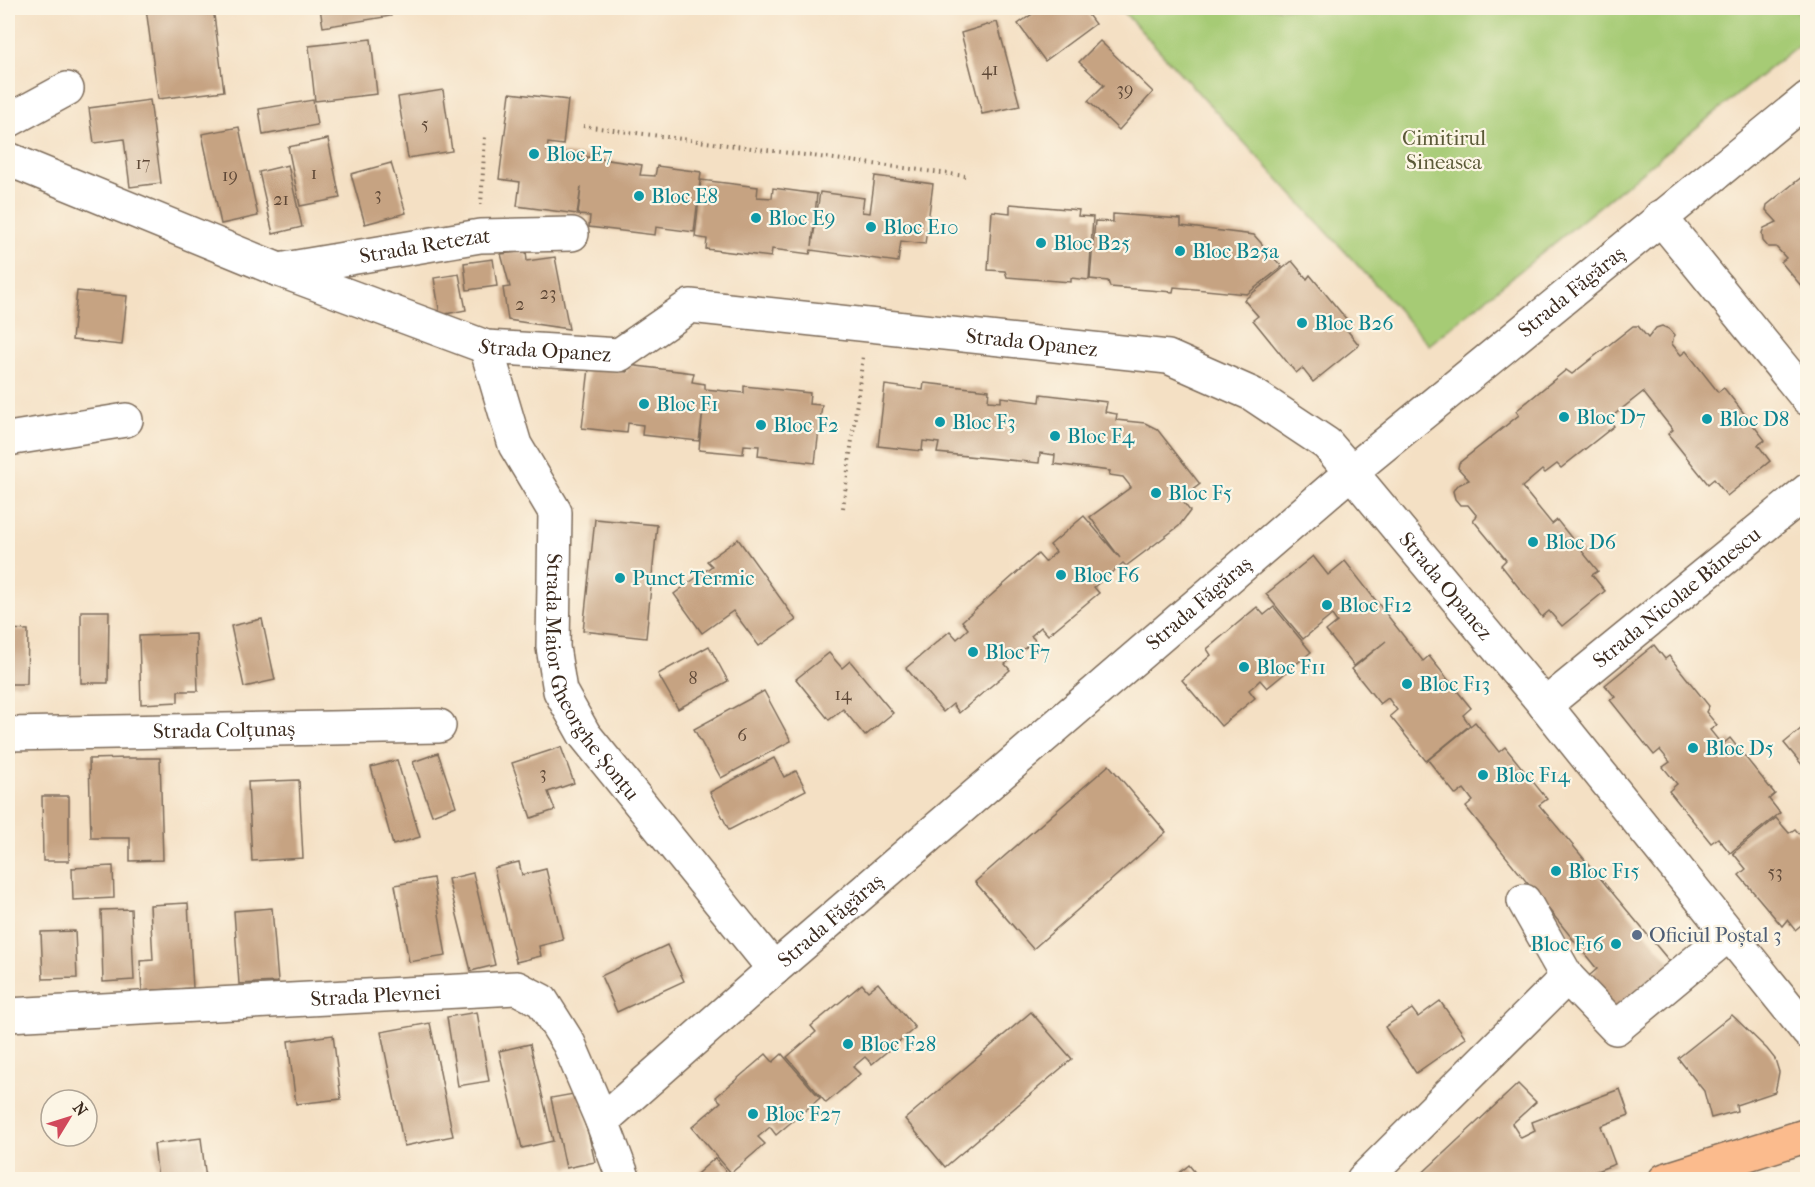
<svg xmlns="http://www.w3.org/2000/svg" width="1815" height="1187" viewBox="0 0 1815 1187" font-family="'IM FELL French Canon',serif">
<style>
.green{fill:#a6cb75;stroke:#707a4a;stroke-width:1.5}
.building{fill:#c6a382}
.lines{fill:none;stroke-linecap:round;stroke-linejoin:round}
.minor-casing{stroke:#7c6a58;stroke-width:36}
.major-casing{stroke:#7c6a58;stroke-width:36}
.path{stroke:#7c6a58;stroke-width:4;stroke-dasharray:1.5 4.5;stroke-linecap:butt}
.minor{stroke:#fff;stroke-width:33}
.major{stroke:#fbbb8d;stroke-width:33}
.culture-dot{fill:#0f9aa8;stroke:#fcf5e5;stroke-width:2}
.service-dot{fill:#5c6f8a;stroke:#fcf5e5;stroke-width:2}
.labels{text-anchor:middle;stroke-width:4.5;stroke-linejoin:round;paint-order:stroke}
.number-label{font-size:18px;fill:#5e4837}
.park-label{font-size:21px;fill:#5b5a38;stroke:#fcf5e5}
.culture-label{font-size:21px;fill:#0d838f;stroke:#fcf5e5;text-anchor:start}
.street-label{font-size:21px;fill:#3b2a1e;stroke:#fcf5e5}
.service-label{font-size:21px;fill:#4e5e75;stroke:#fcf5e5;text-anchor:start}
</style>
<rect width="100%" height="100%" fill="#fcf5e5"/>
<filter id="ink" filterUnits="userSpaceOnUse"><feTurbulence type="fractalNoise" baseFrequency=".0167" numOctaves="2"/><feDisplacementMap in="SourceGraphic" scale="12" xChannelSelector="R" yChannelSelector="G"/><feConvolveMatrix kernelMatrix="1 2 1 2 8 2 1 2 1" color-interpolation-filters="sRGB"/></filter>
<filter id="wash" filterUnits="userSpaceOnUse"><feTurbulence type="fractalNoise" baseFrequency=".008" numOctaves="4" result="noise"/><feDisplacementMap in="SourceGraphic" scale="24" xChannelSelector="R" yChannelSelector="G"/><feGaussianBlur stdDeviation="1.35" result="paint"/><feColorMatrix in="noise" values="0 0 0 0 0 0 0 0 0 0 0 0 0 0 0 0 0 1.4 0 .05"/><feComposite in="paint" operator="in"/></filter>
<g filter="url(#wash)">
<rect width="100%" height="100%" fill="#f4e0c4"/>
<polygon class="green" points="1120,8 1796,8 1807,29 1808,37 1429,345 1387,297"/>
<g id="blocks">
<g class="building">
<polygon points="146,8 213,8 224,91 158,99"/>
<polygon points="320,8 390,8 391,16 323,27"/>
<polygon points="1041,8 1083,8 1095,24 1045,61 1018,24"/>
<polygon points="997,22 1020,106 982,114 961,33"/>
<polygon points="371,39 377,94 315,101 309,46"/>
<polygon points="1100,41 1153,92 1119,130 1088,101 1104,85 1079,62"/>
<polygon points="443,90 452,151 408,158 398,97"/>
<polygon points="510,93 568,100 563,145 548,143 547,151 642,165 640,175 655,176 657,166 701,172 694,232 656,227 655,235 589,227 590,216 578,215 581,187 577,214 517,206 520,182 499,179"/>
<polygon points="150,100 161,183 130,187 124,139 94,143 89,108"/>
<polygon points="313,100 317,125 263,135 259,109"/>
<polygon points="239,127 258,216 221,224 202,134"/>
<polygon points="328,139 340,198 300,206 288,147"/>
<polygon points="391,163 406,213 365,224 351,174"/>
<polygon points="288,165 302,227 273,234 259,172"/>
<polygon points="1808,172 1808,294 1781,262 1786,258 1776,247 1768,247 1763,241 1762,233 1764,228 1777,222 1766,210 1767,205"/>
<polygon points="875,176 933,184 925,244 901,241 898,262 811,250 810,254 772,249 771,257 706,249 707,239 695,237 701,180 758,187 757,197 772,198 773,188 817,194 812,246 820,192 864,198 862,212 870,213"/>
<polygon points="1010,204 1079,210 1078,216 1093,217 1089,280 1071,278 1071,282 1007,277 1005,271 988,270 992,211 1010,213"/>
<polygon points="1113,214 1181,219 1181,226 1254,235 1282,267 1247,294 1174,287 1173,292 1110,287 1108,281 1090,279 1095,221 1113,222"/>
<polygon points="526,251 527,261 555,257 569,329 508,320 503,288 510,287 501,254"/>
<polygon points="493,259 497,286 467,290 464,263"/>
<polygon points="1292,261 1307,279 1310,275 1352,326 1347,330 1359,345 1313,382 1302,368 1296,373 1253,320 1258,316 1244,300"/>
<polygon points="459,274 466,310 440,315 434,278"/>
<polygon points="77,291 127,296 122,345 72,340"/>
<polygon points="1633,326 1638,326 1648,338 1656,328 1662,326 1669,329 1674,335 1672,344 1681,355 1686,351 1718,392 1724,388 1765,440 1758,445 1770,461 1727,496 1714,479 1708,484 1668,434 1673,430 1643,392 1609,419 1614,426 1561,468 1557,464 1545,473 1542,470 1522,487 1552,524 1557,520 1598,571 1592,575 1605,591 1562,626 1549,611 1542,617 1501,565 1506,560 1473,520 1477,516 1468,505 1460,505 1455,499 1453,491 1456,486 1469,480 1458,468 1459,463 1519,415 1516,411 1566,370 1572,374"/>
<polygon points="628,365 694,373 692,382 705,384 705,389 744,393 744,386 810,393 809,404 822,405 815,463 758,456 759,446 744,445 743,454 699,450 703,410 699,441 642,435 643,425 628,423 627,433 582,428 589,368 627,372"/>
<polygon points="924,383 989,390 988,401 1001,402 1001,397 1040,402 1041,394 1107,402 1105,412 1117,414 1116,420 1145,423 1157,429 1200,484 1181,499 1190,511 1179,526 1126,566 1123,563 1094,587 1099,593 1048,635 1041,627 1031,636 1035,640 1005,664 1010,670 959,713 953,704 943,712 906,668 950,631 957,639 968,629 962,621 1038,554 1045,562 1056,552 1050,545 1084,516 1120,558 1090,517 1131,487 1123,477 1109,475 1110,471 1054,464 1055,455 1040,453 1039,463 937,453 939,443 923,441 922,451 878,446 885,385 923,390"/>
<polygon points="595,519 657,525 646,638 583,631"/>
<polygon points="738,539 796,620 759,646 733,611 702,633 674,594 712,566 707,561"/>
<polygon points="1313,556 1328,575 1345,561 1423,661 1429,656 1471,708 1463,715 1470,725 1426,761 1390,716 1397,710 1388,698 1380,704 1352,669 1386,641 1354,666 1326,631 1337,622 1332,615 1303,639 1266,594"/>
<polygon points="1257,607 1264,615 1274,607 1311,652 1267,688 1260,680 1256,684 1249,690 1255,698 1221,726 1182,680 1211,655 1207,649"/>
<polygon points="81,611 109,611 108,683 81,683"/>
<polygon points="262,619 275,680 244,687 231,626"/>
<polygon points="8,629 28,630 27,684 8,684"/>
<polygon points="196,634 198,691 178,691 178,702 141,704 139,636"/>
<polygon points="1654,645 1665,659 1669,656 1709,706 1706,712 1717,725 1710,730 1722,745 1730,738 1775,794 1769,799 1780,813 1730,853 1718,838 1711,843 1669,791 1677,784 1663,767 1670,762 1660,750 1654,755 1610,700 1615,697 1605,685"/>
<polygon points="709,646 728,681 678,709 658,674"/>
<polygon points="829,653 842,668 850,661 893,713 865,736 843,709 829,720 796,679"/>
<polygon points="764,691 791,741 721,778 694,729"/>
<polygon points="1475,722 1499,752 1505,747 1547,799 1539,805 1676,969 1614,1019 1583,981 1597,969 1466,807 1473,801 1464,789 1456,795 1428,760"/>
<polygon points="1808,723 1808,772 1784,743"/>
<polygon points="561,747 574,783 548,792 555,810 531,818 512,763"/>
<polygon points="438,753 456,806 432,815 413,762"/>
<polygon points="128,758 160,758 163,860 130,861 130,838 91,838 89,759"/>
<polygon points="774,758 784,777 796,771 806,790 729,830 710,792"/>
<polygon points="397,760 420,837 393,845 371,767"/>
<polygon points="1109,765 1166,832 1033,949 975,882"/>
<polygon points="299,780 303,858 252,861 248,782"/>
<polygon points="42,796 69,796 69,861 43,861"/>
<polygon points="1776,818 1789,833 1795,829 1808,844 1808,925 1805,922 1795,930 1787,920 1782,926 1739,875 1746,869 1733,853"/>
<polygon points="519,862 522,875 546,869 563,940 539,946 541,956 516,962 494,868"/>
<polygon points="113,866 114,898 73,900 72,868"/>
<polygon points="473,873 495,965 471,971 448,879"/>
<polygon points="433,878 446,956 409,962 395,885"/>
<polygon points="188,903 193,988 142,991 140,961 153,960 150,905"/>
<polygon points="272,908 278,982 239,984 234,911"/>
<polygon points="131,909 134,980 103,982 101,910"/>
<polygon points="75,931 77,978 43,979 41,932"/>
<polygon points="667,945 684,981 617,1012 601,976"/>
<polygon points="878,983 915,1028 872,1064 865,1057 853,1067 860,1074 826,1103 787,1057 816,1032 811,1026 862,984 868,991"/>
<polygon points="1440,1001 1466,1038 1416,1073 1385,1027 1412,1009 1418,1017"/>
<polygon points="477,1012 489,1081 458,1086 447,1017"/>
<polygon points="1031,1012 1072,1059 945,1167 905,1119"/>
<polygon points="1732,1015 1767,1049 1775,1059 1779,1072 1777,1083 1775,1092 1736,1105 1737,1111 1711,1118 1704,1091 1678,1058"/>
<polygon points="430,1023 453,1136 404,1146 381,1032"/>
<polygon points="333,1035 341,1099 296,1104 288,1041"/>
<polygon points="530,1044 553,1141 522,1148 499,1051"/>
<polygon points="766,1054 773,1062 782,1054 820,1098 776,1135 770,1127 758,1137 765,1144 731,1173 692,1127 721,1102 716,1097"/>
<polygon points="1518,1084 1536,1102 1512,1124 1521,1138 1535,1131 1532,1122 1620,1089 1629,1115 1601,1126 1615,1164 1573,1180 1415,1180"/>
<polygon points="579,1093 595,1162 566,1168 551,1098"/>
<polygon points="201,1138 206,1180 158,1180 154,1144"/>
<polygon points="715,1158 733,1180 690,1180"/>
<polygon points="1189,1165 1201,1180 1171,1180"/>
</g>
</g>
</g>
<g filter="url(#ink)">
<use href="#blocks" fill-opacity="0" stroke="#7c6a58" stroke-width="1.5"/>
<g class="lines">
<g class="minor-casing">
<g id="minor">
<polyline points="8,121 67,89"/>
<path id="s1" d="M8,159L279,270L486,347L619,355L690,306L1168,357L1252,394L1327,444L1351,472L1545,705L1808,1032"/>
<polyline points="1660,217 1808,399"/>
<path id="s2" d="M279,270L480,236L572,234"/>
<path id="s3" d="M486,347L515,445L555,512L553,647L560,691L584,734L774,969"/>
<polyline points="8,439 126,420"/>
<path id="s4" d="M1545,705L1808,490"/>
<path id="s5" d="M8,734L439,726"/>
<polyline points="1524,901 1567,977 1616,1028 1729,934"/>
<path id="s6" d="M8,1015L517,988L542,1001L569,1044L602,1121L624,1180"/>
<path id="s7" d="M602,1121L774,969L1351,472L1808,98"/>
<polyline points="1363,1180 1567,977"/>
</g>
</g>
<g class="major-casing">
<polyline id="major" points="1665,1180 1808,1135"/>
</g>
<g class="path">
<polyline points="583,126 965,176"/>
<polyline points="481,205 485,136"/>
<polyline points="843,508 863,356"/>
</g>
<use href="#minor" class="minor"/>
<use href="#major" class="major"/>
</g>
</g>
<g class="culture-dot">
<circle cx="534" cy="154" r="6"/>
<circle cx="639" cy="196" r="6"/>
<circle cx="756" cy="218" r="6"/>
<circle cx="871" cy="227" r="6"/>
<circle cx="1041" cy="243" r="6"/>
<circle cx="1180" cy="251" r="6"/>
<circle cx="1302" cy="323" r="6"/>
<circle cx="644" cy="404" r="6"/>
<circle cx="1564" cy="417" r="6"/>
<circle cx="1707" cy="419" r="6"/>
<circle cx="940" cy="422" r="6"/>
<circle cx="761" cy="425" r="6"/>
<circle cx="1055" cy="436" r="6"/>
<circle cx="1156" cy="493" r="6"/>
<circle cx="1533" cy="542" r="6"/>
<circle cx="1061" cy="575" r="6"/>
<circle cx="620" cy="578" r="6"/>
<circle cx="1327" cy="605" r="6"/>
<circle cx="973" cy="652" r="6"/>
<circle cx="1244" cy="667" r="6"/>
<circle cx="1407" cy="684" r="6"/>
<circle cx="1693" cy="748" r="6"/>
<circle cx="1483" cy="775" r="6"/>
<circle cx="1556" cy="871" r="6"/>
<circle cx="1616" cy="944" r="6"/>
<circle cx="848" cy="1044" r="6"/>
<circle cx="753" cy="1114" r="6"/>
</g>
<circle class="service-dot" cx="1637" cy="935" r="6"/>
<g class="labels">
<g class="number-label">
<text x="990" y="75">41</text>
<text x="1125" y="95">39</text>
<text x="425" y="130">5</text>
<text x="143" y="169">17</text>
<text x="314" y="179">1</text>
<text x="230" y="181">19</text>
<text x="378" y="200">3</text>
<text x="281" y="205">21</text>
<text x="548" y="299">23</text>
<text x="520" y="310">2</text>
<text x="693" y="684">8</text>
<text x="843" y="700">14</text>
<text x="742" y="741">6</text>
<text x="543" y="779">3</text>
<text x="1775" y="878">53</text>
</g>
<g class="park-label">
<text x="1444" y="145">Cimitirul<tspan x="1444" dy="24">Sineasca</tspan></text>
</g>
<g class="culture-label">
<text x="546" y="161">Bloc E7</text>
<text x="651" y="203">Bloc E8</text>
<text x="768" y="225">Bloc E9</text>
<text x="883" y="234">Bloc E10</text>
<text x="1053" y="250">Bloc B25</text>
<text x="1192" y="258">Bloc B25a</text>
<text x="1314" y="330">Bloc B26</text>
<text x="656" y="411">Bloc F1</text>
<text x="1576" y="424">Bloc D7</text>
<text x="1719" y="426">Bloc D8</text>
<text x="952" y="429">Bloc F3</text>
<text x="773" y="432">Bloc F2</text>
<text x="1067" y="443">Bloc F4</text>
<text x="1168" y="500">Bloc F5</text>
<text x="1545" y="549">Bloc D6</text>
<text x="1073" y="582">Bloc F6</text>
<text x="632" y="585">Punct Termic</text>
<text x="1339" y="612">Bloc F12</text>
<text x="985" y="659">Bloc F7</text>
<text x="1256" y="674">Bloc F11</text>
<text x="1419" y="691">Bloc F13</text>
<text x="1705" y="755">Bloc D5</text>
<text x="1495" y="782">Bloc F14</text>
<text x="1568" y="878">Bloc F15</text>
<text x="1604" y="951" text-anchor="end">Bloc F16</text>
<text x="860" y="1051">Bloc F28</text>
<text x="765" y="1121">Bloc F27</text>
</g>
<g class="street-label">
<text dy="7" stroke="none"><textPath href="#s2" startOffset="148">Strada Retezat</textPath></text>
<text dy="7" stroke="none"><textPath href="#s7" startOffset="1276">Strada Făgăraș</textPath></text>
<text dy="7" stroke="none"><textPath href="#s1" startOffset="1077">Strada Opanez</textPath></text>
<text dy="7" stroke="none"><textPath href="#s1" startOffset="573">Strada Opanez</textPath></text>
<text dy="7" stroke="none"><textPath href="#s1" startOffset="1581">Strada Opanez</textPath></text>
<text dy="7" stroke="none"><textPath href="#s4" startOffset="170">Strada Nicolae Bănescu</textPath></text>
<text dy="7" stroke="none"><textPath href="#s7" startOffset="790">Strada Făgăraș</textPath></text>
<text dy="7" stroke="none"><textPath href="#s3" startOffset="356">Strada Maior Gheorghe Șonțu</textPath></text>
<text dy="7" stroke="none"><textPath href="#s5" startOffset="216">Strada Colțunaș</textPath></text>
<text dy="7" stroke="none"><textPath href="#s7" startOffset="304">Strada Făgăraș</textPath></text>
<text dy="7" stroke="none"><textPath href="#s6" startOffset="368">Strada Plevnei</textPath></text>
</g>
<g class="service-label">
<text x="1649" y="942">Oficiul Poștal 3</text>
</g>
</g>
<rect width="1815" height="1187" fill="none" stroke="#fcf5e5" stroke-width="30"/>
<g transform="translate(69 1118) rotate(52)"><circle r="28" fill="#fcf5e5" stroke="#afa495" stroke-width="1.5"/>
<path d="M0-4.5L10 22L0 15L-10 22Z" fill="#d1495b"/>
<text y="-9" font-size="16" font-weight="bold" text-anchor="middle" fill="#3b2a1e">N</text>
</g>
</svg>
